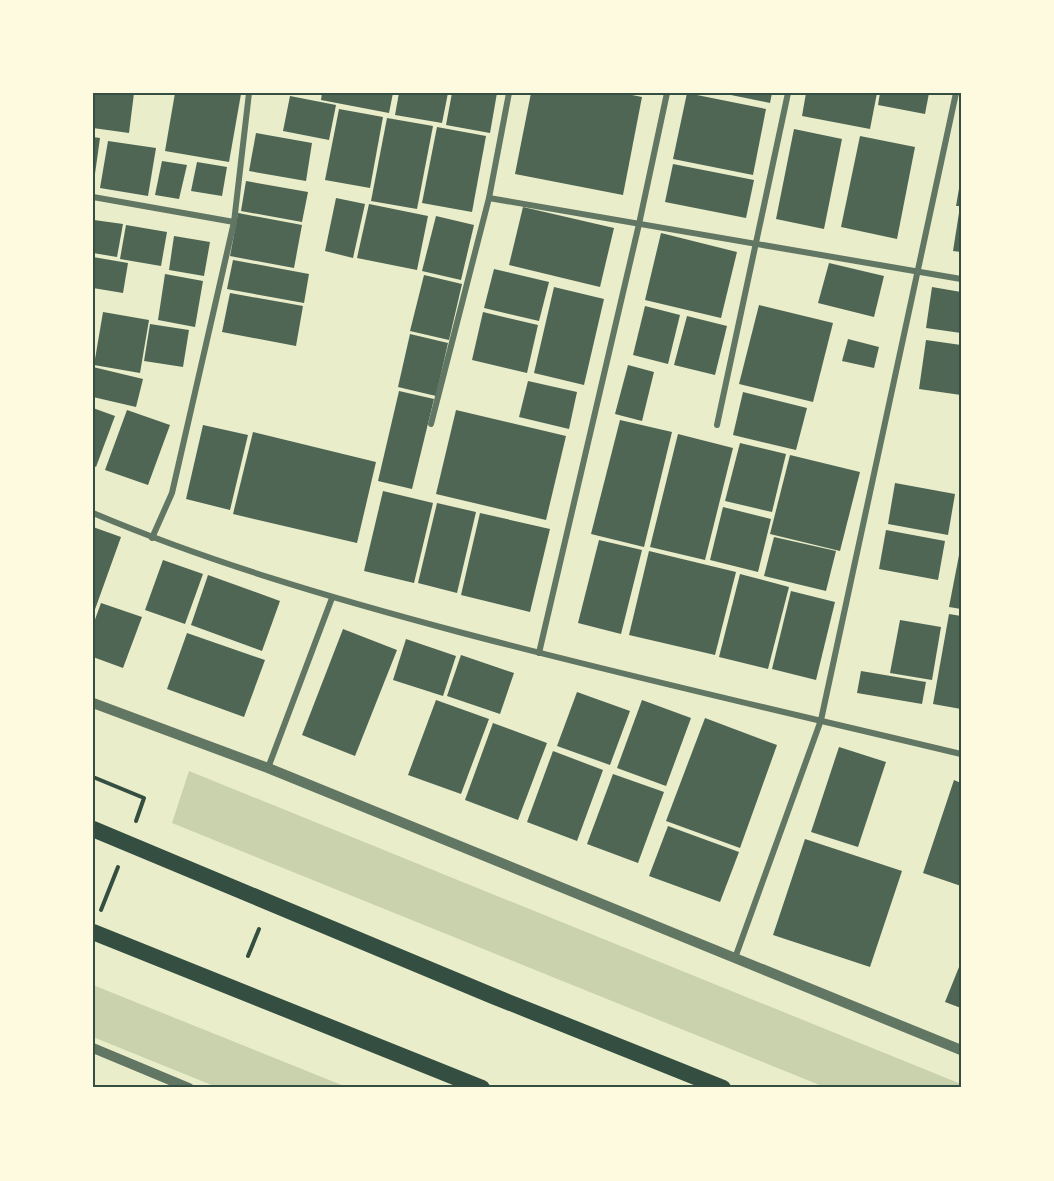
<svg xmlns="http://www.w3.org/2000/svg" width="1054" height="1181" viewBox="0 0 1054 1181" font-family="Inter,sans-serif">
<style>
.green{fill:#cad2ad}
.building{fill:#4f6655}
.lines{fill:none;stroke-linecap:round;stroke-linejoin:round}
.path{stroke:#344e41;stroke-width:4}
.minor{stroke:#617663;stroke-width:6}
.tertiary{stroke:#617663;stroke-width:10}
.trunk{stroke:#344e41;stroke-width:16}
.neatline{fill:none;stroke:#344e41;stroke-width:2}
</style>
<rect width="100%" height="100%" fill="#e9edc9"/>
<g class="green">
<polygon points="189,771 961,1084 961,1088 827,1088 172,823"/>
<polygon points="93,985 349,1088 219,1088 93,1037"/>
</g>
<g class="building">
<polygon points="93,93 134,93 129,133 93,128"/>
<polygon points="175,93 241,94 229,162 165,151"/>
<polygon points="322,93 393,93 389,113 321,100"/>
<polygon points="399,93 448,93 442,123 395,115"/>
<polygon points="452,93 497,93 490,133 446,125"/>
<polygon points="531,93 622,93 642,97 623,195 515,174"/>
<polygon points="687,93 766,109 753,175 673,159"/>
<polygon points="732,93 772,93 770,103 731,95"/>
<polygon points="806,93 877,93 870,129 802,116"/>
<polygon points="880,93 929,93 925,114 878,105"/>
<polygon points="290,96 336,105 329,140 283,131"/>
<polygon points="339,109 383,117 370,188 325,180"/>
<polygon points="387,118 433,126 417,209 371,201"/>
<polygon points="437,127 486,136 472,212 422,203"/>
<polygon points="794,129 842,139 824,229 776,219"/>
<polygon points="256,133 312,143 306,181 249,171"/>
<polygon points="860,136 915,147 897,239 841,227"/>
<polygon points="93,137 100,138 94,181 93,181"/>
<polygon points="108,141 156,148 148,196 100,188"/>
<polygon points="162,161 187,165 179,199 155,195"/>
<polygon points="197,162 227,167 222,196 191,191"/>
<polygon points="673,164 754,180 746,218 665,202"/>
<polygon points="246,181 308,192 302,222 241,211"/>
<polygon points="960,183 961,183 961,206 956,206"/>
<polygon points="336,198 365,204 353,258 325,251"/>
<polygon points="369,204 428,216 417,270 357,258"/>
<polygon points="523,207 614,228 600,287 509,265"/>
<polygon points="238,213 302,225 294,268 230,256"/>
<polygon points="959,213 961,213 961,252 953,251"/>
<polygon points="436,216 474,225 461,280 422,271"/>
<polygon points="94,220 123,224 117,257 93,253"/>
<polygon points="126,225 167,232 161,266 120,259"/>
<polygon points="661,233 737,252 721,318 645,300"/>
<polygon points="174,236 210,242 204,276 169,270"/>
<polygon points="93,257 128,263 123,293 93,288"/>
<polygon points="233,260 309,274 304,303 227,289"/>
<polygon points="829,263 884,276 874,317 818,303"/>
<polygon points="494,269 549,282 539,321 484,308"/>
<polygon points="165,274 203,281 195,327 158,320"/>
<polygon points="424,275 462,284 449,340 410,331"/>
<polygon points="554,287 604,299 584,385 534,373"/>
<polygon points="932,287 961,292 961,333 926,328"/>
<polygon points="230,293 303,306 296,346 222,332"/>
<polygon points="759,305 833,323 813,402 739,384"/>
<polygon points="645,306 680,315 668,364 633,355"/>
<polygon points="103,312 149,320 140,373 94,365"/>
<polygon points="483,312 538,325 527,373 472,360"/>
<polygon points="687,316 727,326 715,375 674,365"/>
<polygon points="150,324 189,330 183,367 144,361"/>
<polygon points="410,334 448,343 436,396 398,387"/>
<polygon points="848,339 879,347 874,368 842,361"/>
<polygon points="926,340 961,345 961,395 919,389"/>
<polygon points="628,365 654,372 642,421 615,414"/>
<polygon points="93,367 143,379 136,407 93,397"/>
<polygon points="528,381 577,392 569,429 519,417"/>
<polygon points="399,391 434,399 412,489 378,481"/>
<polygon points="743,392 807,408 796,450 733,435"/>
<polygon points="93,408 115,416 96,467 93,465"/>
<polygon points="127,410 170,425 148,485 105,470"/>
<polygon points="456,410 566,436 546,520 436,494"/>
<polygon points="620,420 672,432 644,547 591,534"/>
<polygon points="203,425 248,435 230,510 186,499"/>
<polygon points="253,432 376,462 357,543 233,514"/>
<polygon points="678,434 733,448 705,560 650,547"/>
<polygon points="740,443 786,454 772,512 725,501"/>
<polygon points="790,455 860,472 840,551 770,534"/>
<polygon points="895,483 955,494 948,535 888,524"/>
<polygon points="383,491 433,503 414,583 364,571"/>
<polygon points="437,503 476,512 457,593 418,583"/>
<polygon points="723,507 771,519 758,572 710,560"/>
<polygon points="480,513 550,529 530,612 461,595"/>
<polygon points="93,527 121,537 93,615"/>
<polygon points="886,530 945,541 938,580 879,569"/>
<polygon points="774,537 836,551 826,591 764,576"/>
<polygon points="599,540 642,550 621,634 578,623"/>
<polygon points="960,550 961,550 961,609 949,607"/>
<polygon points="649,551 736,572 715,655 629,635"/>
<polygon points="163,560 203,574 185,624 145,610"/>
<polygon points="740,574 789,587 768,669 719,657"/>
<polygon points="208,575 280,601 262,651 191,625"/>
<polygon points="791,591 835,602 816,680 772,669"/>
<polygon points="101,603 142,617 123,668 93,657 93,625"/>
<polygon points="949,614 961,616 961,709 933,704"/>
<polygon points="900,620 941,627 932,680 890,673"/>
<polygon points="343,629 397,650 355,756 302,735"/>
<polygon points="187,633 265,660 244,717 167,689"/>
<polygon points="406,639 456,656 443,696 393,680"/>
<polygon points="461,655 514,673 500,714 447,696"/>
<polygon points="861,671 926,682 922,704 857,693"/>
<polygon points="577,692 630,711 610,765 557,746"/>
<polygon points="436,700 489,719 461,794 408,775"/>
<polygon points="642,700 691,718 666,786 617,768"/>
<polygon points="705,718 777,745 740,848 666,821"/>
<polygon points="493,723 547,743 518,820 465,800"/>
<polygon points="839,747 886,762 858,847 811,832"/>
<polygon points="553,751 603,770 577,841 527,822"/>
<polygon points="613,774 664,792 638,863 587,844"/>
<polygon points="954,780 961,783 961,886 923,873"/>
<polygon points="668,826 739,852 720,902 649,876"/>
<polygon points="805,839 902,871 870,967 773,935"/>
<polygon points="961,962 961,1008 945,1002"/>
</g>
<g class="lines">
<g class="path">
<polyline points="93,777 144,798 136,821"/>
<polyline points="101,910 118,867"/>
<polyline points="248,956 259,929"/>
</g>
<g class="minor">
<polyline points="93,197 234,222 172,493 152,538"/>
<polyline points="489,198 961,279"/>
<polyline points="234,222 249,93"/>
<polyline points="431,424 489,198 509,93"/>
<polyline points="717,425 788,93"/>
<path d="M93,513C211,563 335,599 459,632C625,676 794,714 961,754"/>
<polyline points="539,653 639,224 667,93"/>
<polyline points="268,768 332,598"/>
<polyline points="735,958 821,720 956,93"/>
</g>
<g class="tertiary">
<polyline points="93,703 268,768 961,1050"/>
<polyline points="93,1048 189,1088"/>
</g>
<g class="trunk">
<polyline points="93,829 493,996 723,1088"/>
<polyline points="93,932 482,1088"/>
</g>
</g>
<rect width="1054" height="1181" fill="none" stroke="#fefae0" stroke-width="189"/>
<rect x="94" y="94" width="866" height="992" class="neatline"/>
</svg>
